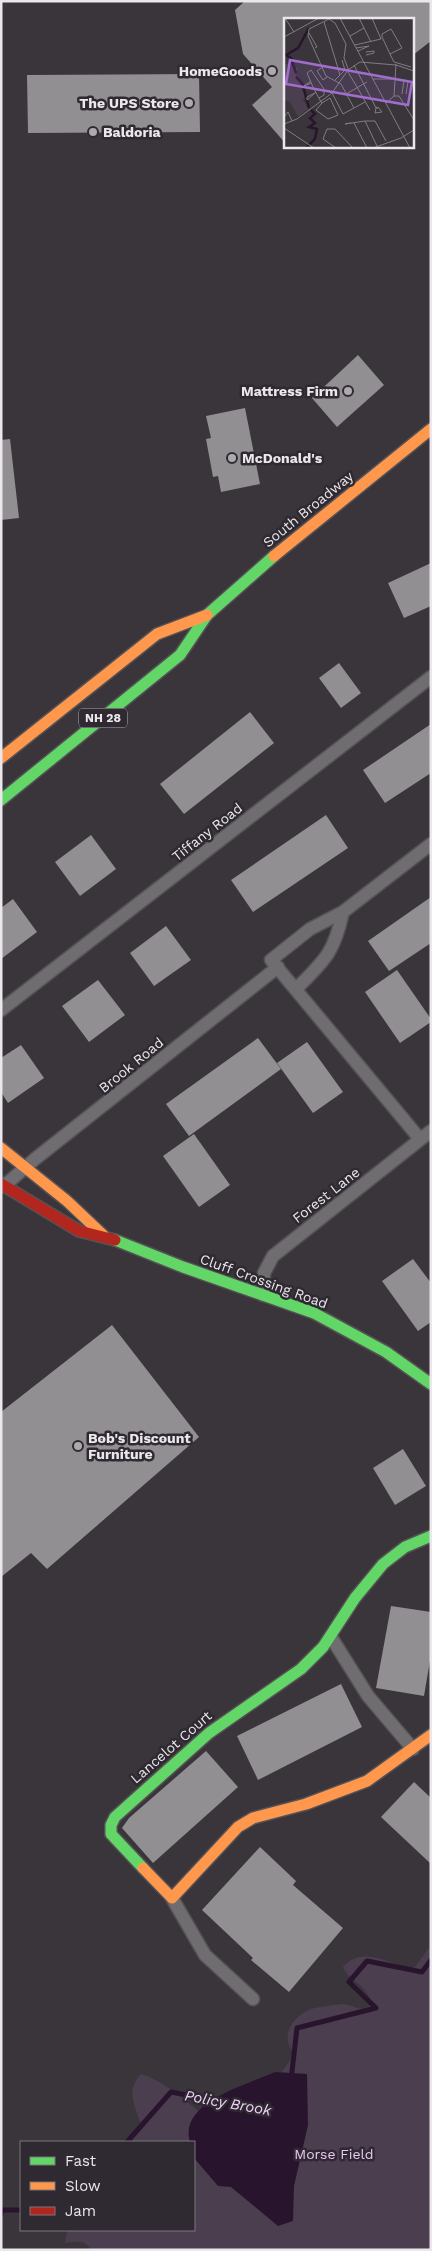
<svg xmlns="http://www.w3.org/2000/svg" width="432" height="2251" viewBox="0 0 432 2251" font-family="'Work Sans',sans-serif">
<style>
.green{fill:#4b3e4f}
.water{fill:#28152d}
.lines{fill:none;stroke-linecap:round;stroke-linejoin:round}
.stream{stroke:#28152d;stroke-width:5}
.building{fill:#928f93}
.street-casing{stroke:#555256;stroke-width:15}
.fast-casing{stroke:#555256;stroke-width:14}
.slow-casing{stroke:#555256;stroke-width:14}
.jam-casing{stroke:#555256;stroke-width:14}
.street{stroke:#6f6d70;stroke-width:12}
.fast{stroke:#63d668;stroke-width:11}
.slow{stroke:#ff974d;stroke-width:11}
.jam{stroke:#b3261e;stroke-width:11}
.poi-dot{fill:#ada9ae;stroke:#2f2a31;stroke-width:2}
.labels{text-anchor:middle;stroke-width:5;stroke-linejoin:round;paint-order:stroke}
.shield{fill:#2f2a31;stroke:#b3aeb4;stroke-width:1}
.shield-label{font-size:12px;font-weight:bold;fill:#ebe7ec}
.poi-label{font-size:14px;font-weight:bold;fill:#ebe7ec;stroke:#2f2a31;text-anchor:end}
.street-label{font-size:14px;fill:#ebe7ec;stroke:#2f2a31}
.park-label{font-size:14px;fill:#eec4f9;stroke:#2f2a31}
.water-label{font-size:15px;font-style:italic;fill:#f2d0fb;stroke:#2f2a31}
.inset-river{fill:none;stroke:#28152d;stroke-width:2.5}
.inset-road{fill:none;stroke:#807c81;stroke-width:1}
.view{fill:#a26dcf;fill-opacity:0.15;stroke:#a26dcf;stroke-width:2.5}
.inset-edge{fill:none;stroke:#ebe7ec;stroke-width:2.5}
</style>
<rect width="100%" height="100%" fill="#39353a"/>
<path class="green" d="M431,1945V2250H91C84,2239 76,2242 65,2243L67,2230H194V2142H131L141,2125C135,2105 125,2091 141,2074C164,2081 183,2099 201,2113L281,2073C285,2067 292,2060 292,2052C292,2049 288,2045 288,2041C285,2026 301,2011 315,2008C323,2006 334,2005 342,2004C352,2004 359,2012 368,2007L371,2003C366,1982 350,1984 343,1967C362,1946 388,1962 409,1970L415,1967Z"/>
<path class="water" d="M275,2072L307,2074L308,2125L294,2186L293,2221L278,2226L231,2187L218,2186L194,2158V2142H190C178,2102 247,2085 275,2072Z"/>
<g class="lines">
<g class="stream">
<polyline points="291,2080 297,2028 376,2008 349,1982 367,1961 422,1972 431,1960"/>
<polyline points="127,2142 171,2092 218,2101"/>
<polyline points="1,2214 2,2210 21,2210"/>
</g>
</g>
<g class="building">
<polygon points="245,1 431,1 431,41 413,55 413,19 286,19 286,144 252,105 272,87 243,54 235,10"/>
<polygon points="199,74 200,132 28,133 27,75"/>
<polygon points="358,355 384,385 337,427 312,398"/>
<polygon points="245,408 260,484 221,492 218,476 213,477 206,439 211,438 206,416"/>
<polygon points="10,439 19,518 1,520 1,440"/>
<polygon points="431,563 431,606 404,618 388,583"/>
<polygon points="339,663 361,693 341,708 319,678"/>
<polygon points="250,712 274,743 184,814 160,784"/>
<polygon points="431,724 431,773 385,803 363,770"/>
<polygon points="326,815 348,848 253,912 231,880"/>
<polygon points="91,835 116,869 80,896 55,862"/>
<polygon points="431,897 431,943 389,971 368,941"/>
<polygon points="13,899 37,932 1,959 1,908"/>
<polygon points="166,926 191,960 154,986 130,953"/>
<polygon points="397,970 431,1019 431,1022 400,1043 365,992"/>
<polygon points="98,980 125,1015 89,1042 62,1006"/>
<polygon points="258,1038 281,1069 189,1136 166,1104"/>
<polygon points="307,1042 343,1092 313,1113 277,1063"/>
<polygon points="21,1045 44,1078 8,1103 1,1092 1,1058"/>
<polygon points="194,1134 230,1185 199,1207 163,1156"/>
<polygon points="413,1259 431,1283 431,1322 418,1331 382,1281"/>
<polygon points="112,1325 199,1437 47,1569 31,1553 1,1577 1,1412"/>
<polygon points="403,1449 426,1486 395,1505 373,1468"/>
<polygon points="391,1606 431,1612 431,1655 424,1696 376,1688"/>
<polygon points="341,1684 362,1727 258,1780 237,1736"/>
<polygon points="206,1751 238,1787 153,1863 122,1828 129,1818"/>
<polygon points="414,1782 431,1798 431,1864 381,1817"/>
<polygon points="260,1847 296,1881 293,1885 343,1928 289,1992 251,1960 253,1958 202,1910"/>
</g>
<g class="lines">
<g class="street-casing">
<g id="street">
<path d="M296,989C325,960 334,953 343,912"/>
<polyline points="1,1010 431,677"/>
<polyline points="420,1139 271,960 310,929 343,912 431,844"/>
<polyline points="4,1186 35,1159 278,967"/>
<polyline points="263,1295 264,1273 273,1256 431,1131"/>
<polyline points="331,1637 368,1696 413,1749"/>
<polyline points="172,1898 205,1955 253,1999"/>
</g>
</g>
<g class="fast-casing">
<g id="fast">
<polyline points="1,800 180,655 207,615 274,556"/>
<polyline points="115,1240 183,1267 314,1313 386,1352 431,1384"/>
<polyline points="143,1868 111,1834 111,1825 115,1817 209,1733 301,1669 323,1647 355,1598 383,1564 405,1547 431,1536"/>
</g>
</g>
<g class="slow-casing">
<g id="slow">
<polyline points="274,556 431,429"/>
<polyline points="1,758 157,634 207,615"/>
<polyline points="1,1148 67,1201 104,1236"/>
<polyline points="143,1868 172,1898 238,1827 253,1818 306,1804 367,1781 431,1735"/>
</g>
</g>
<g class="jam-casing">
<polyline id="jam" points="1,1184 79,1231 115,1240"/>
</g>
<use href="#street" class="street"/>
<use href="#fast" class="fast"/>
<use href="#slow" class="slow"/>
<use href="#jam" class="jam"/>
</g>
<g class="poi-dot">
<circle cx="272" cy="71" r="5"/>
<circle cx="189" cy="103" r="5"/>
<circle cx="93" cy="132" r="5"/>
<circle cx="348" cy="391" r="5"/>
<circle cx="232" cy="458" r="5"/>
<circle cx="78" cy="1446" r="5"/>
</g>
<g class="labels">
<rect class="shield" x="79" y="708.5" width="48" height="19" rx="4"/>
<g class="shield-label">
<text x="103" y="722">NH 28</text>
</g>
<g class="poi-label">
<text x="262" y="76">HomeGoods</text>
<text x="179" y="108">The UPS Store</text>
<text x="103" y="137" text-anchor="start">Baldoria</text>
<text x="338" y="396">Mattress Firm</text>
<text x="242" y="463" text-anchor="start">McDonald's</text>
<text x="88" y="1443" text-anchor="start">Bob's Discount<tspan x="88" dy="16">Furniture</tspan></text>
</g>
<g class="street-label">
<text transform="translate(308 509) rotate(-39)" y="5">South Broadway</text>
<text transform="translate(207 832) rotate(-38)" y="5">Tiffany Road</text>
<text transform="translate(131 1065) rotate(-39)" y="5">Brook Road</text>
<text transform="translate(326 1195) rotate(-38)" y="5">Forest Lane</text>
<text transform="translate(264 1281) rotate(20)" y="5">Cluff Crossing Road</text>
<text transform="translate(171 1747) rotate(-41)" y="5">Lancelot Court</text>
</g>
<g class="park-label">
<text x="334" y="2159">Morse Field</text>
</g>
<g class="water-label">
<text transform="translate(228 2103) rotate(10)" y="5">Policy Brook</text>
</g>
</g>
<g transform="translate(284 18)">
<rect width="130" height="130" fill="#39353a"/>
<path d="M0,46H6L14,51L11,55L22,77L19,82L25,90L14,99L6,84L0,82Z" fill="#4b3e4f"/>
<path class="inset-river" d="M12,55L7,40L2,37L14,30L25,10M12,59L18,65L25,90M22,130L31,121L33,111L25,109L31,105L26,100L31,96L27,92"/>
<path class="inset-road" d="M1,0L10,14M56,0L126,130M75,0L87,24M40,4L56,57L50,63M25,15L33,29L31,30M66,18L80,10M0,19L35,0M71,27L97,21L88,0M72,30L85,28L74,33M82,34L90,33V35L82,37M106,36L118,30L107,11L98,16V19L106,36L110,44L127,49M70,47L92,90H94L92,89M40,48L33,53L39,62L43,59M65,53L60,40L62,26L51,5L45,1L25,11L24,18L42,58L57,66L70,90M64,54L73,69M56,57L61,52L58,42M89,61H110M27,63L20,68L27,65M73,69L86,92M31,75L23,79V82L32,74M48,75L59,96L81,84M62,76L83,64M118,76L120,62L124,64L122,76M110,78H115L130,102M35,80L40,77V71L27,52L23,55L29,69L36,82L38,85L32,92L44,101L54,97L46,80L38,85M102,85L110,78L112,46M92,90L91,95L98,94L94,89M0,99L4,94L8,103M81,103H91L102,123M67,105L61,106L81,103L93,128M70,105L83,130M0,106L13,101L48,75L64,52L76,44L112,47L130,53M0,110L30,130M52,130L39,121L43,111H51L69,130M89,130L117,120L130,112"/>
<path class="view" d="M6,42L128,64L124,87L2,66Z"/>
<rect width="130" height="130" class="inset-edge"/>
</g>
<rect width="432" height="2251" fill="none" stroke="#ebe7ec" stroke-width="5"/>
<rect x="20" y="2141" width="175" height="90" fill="#2f2a31" stroke="#7a767c"/>
<rect x="30" y="2157" width="25" height="8" fill="#63d668" stroke="#7a767c"/>
<text x="65" y="2166" font-size="15" fill="#ebe7ec">Fast</text>
<rect x="30" y="2182" width="25" height="8" fill="#ff974d" stroke="#7a767c"/>
<text x="65" y="2191" font-size="15" fill="#ebe7ec">Slow</text>
<rect x="30" y="2207" width="25" height="8" fill="#b3261e" stroke="#7a767c"/>
<text x="65" y="2216" font-size="15" fill="#ebe7ec">Jam</text>
</svg>
